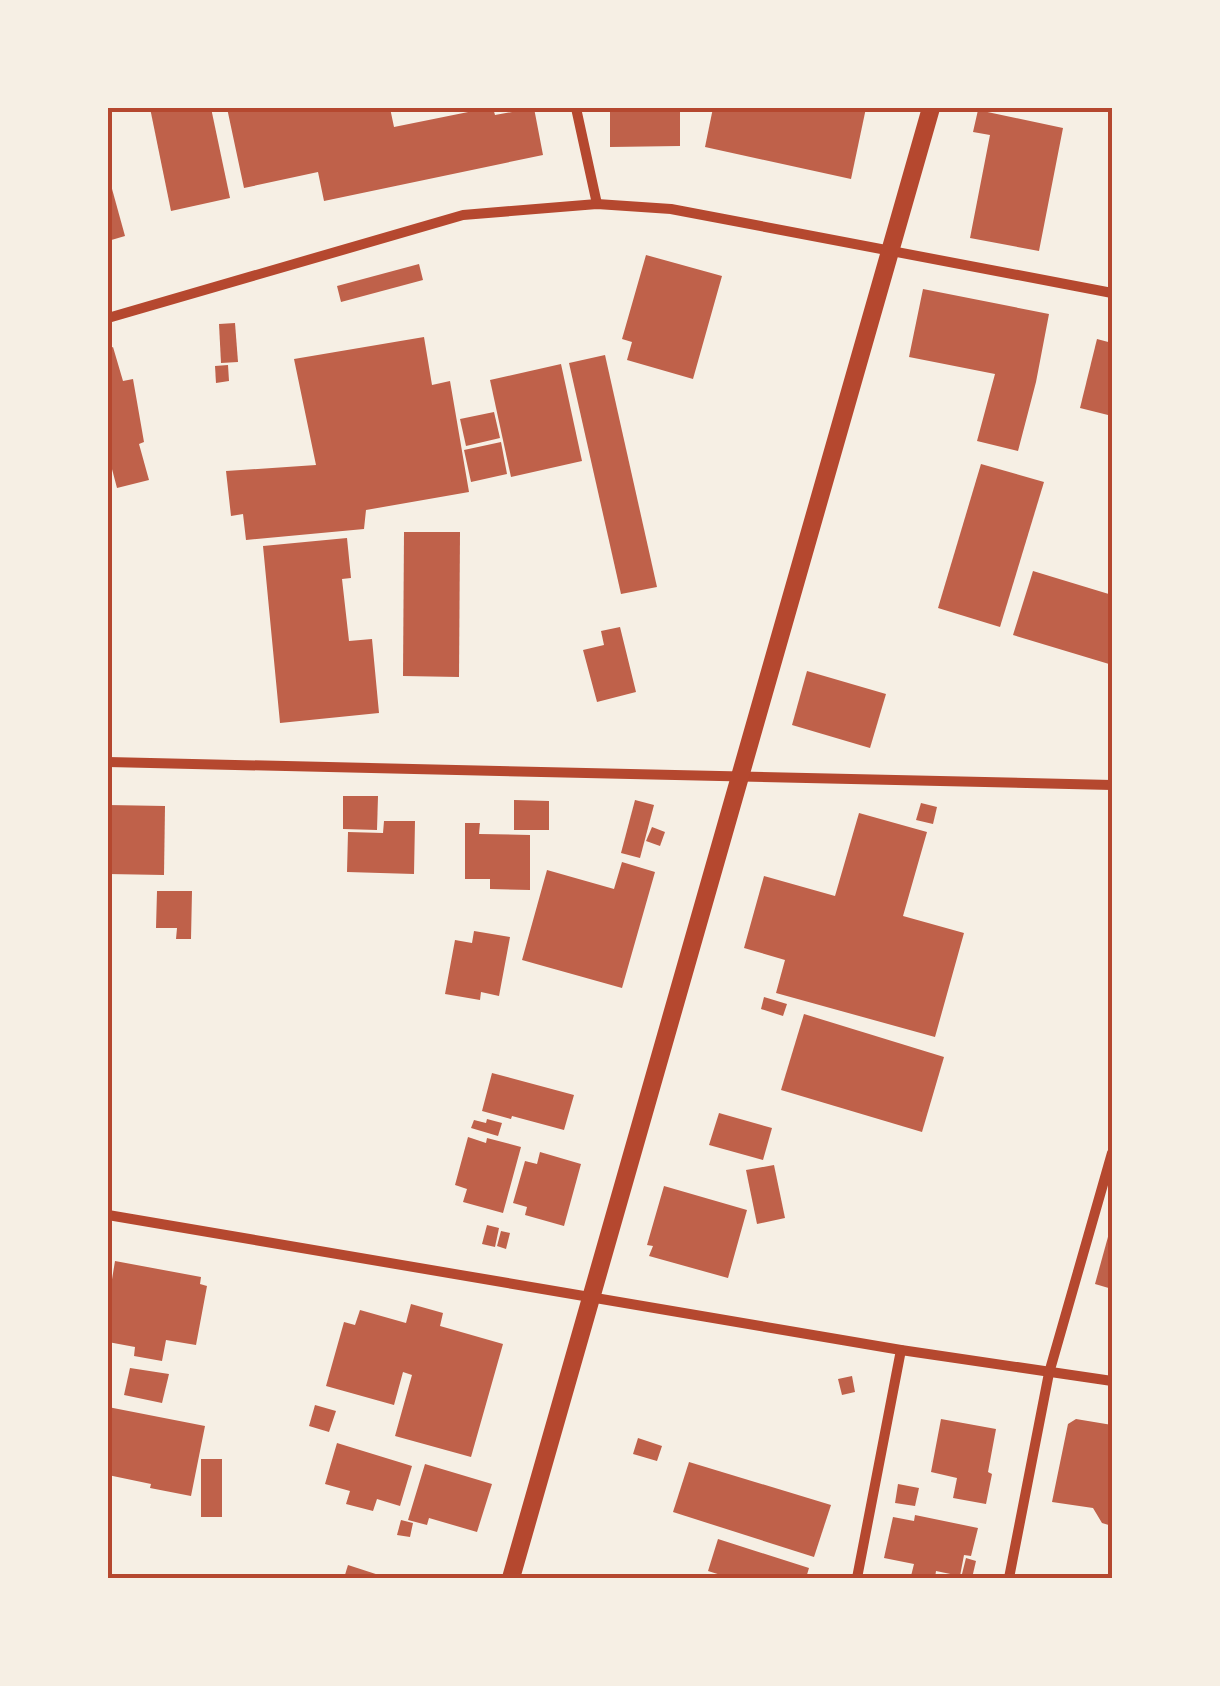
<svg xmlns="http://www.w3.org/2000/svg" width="1220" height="1686" viewBox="0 0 1220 1686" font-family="'Varela Round',sans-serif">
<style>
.building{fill:#bf614a}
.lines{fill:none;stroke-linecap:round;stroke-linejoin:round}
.minor{stroke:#b5482f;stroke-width:10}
.tertiary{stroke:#b5482f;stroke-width:18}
.neatline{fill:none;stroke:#b5482f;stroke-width:4}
</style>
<rect width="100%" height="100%" fill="#f6efe4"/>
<g class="building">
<polygon points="150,108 211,108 230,198 171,211"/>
<polygon points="227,108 390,108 394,127 488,108 493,108 495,115 534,108 543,155 324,201 318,172 244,188"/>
<polygon points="610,108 680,108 680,146 610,147"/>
<polygon points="713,108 866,108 851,179 705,147"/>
<polygon points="978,110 1063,128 1039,251 970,238 990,135 973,132"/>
<polygon points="109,178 125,236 108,241 108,179"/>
<polygon points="646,255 722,276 693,379 627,360 632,342 622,339"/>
<polygon points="419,264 423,280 341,302 337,286"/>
<polygon points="923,289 1049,314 1036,382 1018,451 977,441 995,374 909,357"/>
<polygon points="235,323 238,362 221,363 219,324"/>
<polygon points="424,337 432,385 450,381 469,492 366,510 364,529 246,540 243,514 231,516 226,471 316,465 294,359"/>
<polygon points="1097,339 1112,343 1112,416 1080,408"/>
<polygon points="113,347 123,381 133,379 144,442 139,444 149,480 117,488 108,454 108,349"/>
<polygon points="605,355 657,587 621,594 569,363"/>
<polygon points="561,364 582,461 511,477 490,380"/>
<polygon points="228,365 229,381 216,383 215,366"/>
<polygon points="494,412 500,438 466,446 460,419"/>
<polygon points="501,442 507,474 471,482 464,450"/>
<polygon points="981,464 1044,482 1000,627 938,608"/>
<polygon points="404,532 460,532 459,677 403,676"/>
<polygon points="347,538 351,578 342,579 349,641 372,639 379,713 280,723 263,546"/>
<polygon points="1033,571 1112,595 1112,652 1109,664 1013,635"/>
<polygon points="620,627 636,692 597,702 583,650 604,645 601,631"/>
<polygon points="807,671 886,694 870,748 792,725"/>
<polygon points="343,796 378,796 377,830 343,829"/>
<polygon points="514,800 549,801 549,830 514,830"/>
<polygon points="635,800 654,805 640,858 621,853"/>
<polygon points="921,803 937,807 933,824 916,820"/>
<polygon points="108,805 165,806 164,875 108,874"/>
<polygon points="859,813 927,832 903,916 964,933 935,1037 776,993 785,960 744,948 764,876 835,896"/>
<polygon points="384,821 415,821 414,874 347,872 348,832 383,833"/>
<polygon points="465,823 480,823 479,834 530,835 530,890 490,889 490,879 465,879"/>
<polygon points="652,827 665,832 660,846 646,841"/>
<polygon points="622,862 655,872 622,988 522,960 547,870 614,889"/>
<polygon points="157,891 192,891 191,939 176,939 177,928 156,928"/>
<polygon points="474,931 510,937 499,996 481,992 480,1000 445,994 455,940 472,943"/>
<polygon points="764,997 787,1004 783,1016 761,1009"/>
<polygon points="804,1014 944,1057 922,1132 781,1090"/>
<polygon points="492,1073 574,1095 564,1130 512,1116 511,1119 482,1111"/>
<polygon points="719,1113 772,1128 763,1160 709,1145"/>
<polygon points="487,1119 502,1123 498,1136 471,1128 474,1120 486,1123"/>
<polygon points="468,1137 486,1143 487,1138 521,1147 503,1213 463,1202 467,1189 455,1185"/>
<polygon points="540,1152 581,1164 564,1226 525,1215 527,1207 513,1203 525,1161 537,1164"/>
<polygon points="774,1165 785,1218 757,1224 746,1170"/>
<polygon points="664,1186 747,1210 728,1278 649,1256 653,1246 647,1245"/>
<polygon points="487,1225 499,1228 495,1247 482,1244"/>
<polygon points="1111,1226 1112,1226 1112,1289 1095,1284"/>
<polygon points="501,1231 510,1233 506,1249 497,1246"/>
<polygon points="115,1261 201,1277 200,1284 207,1286 196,1345 166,1340 162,1361 134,1356 135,1347 108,1342 108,1304"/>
<polygon points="411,1304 443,1313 440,1326 503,1344 471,1457 395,1436 412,1375 403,1372 394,1405 326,1386 344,1322 355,1325 360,1310 406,1323"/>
<polygon points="130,1368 169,1374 162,1403 124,1395"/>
<polygon points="852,1376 855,1392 842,1395 838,1379"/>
<polygon points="315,1405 336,1411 329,1432 309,1426"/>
<polygon points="108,1407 205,1426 191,1496 150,1488 151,1484 108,1475"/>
<polygon points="941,1419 996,1429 988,1472 992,1474 986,1504 953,1498 957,1478 931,1472"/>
<polygon points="1076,1419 1112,1425 1112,1526 1102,1523 1093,1508 1052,1502 1068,1424"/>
<polygon points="638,1438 662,1446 657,1461 633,1454"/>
<polygon points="337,1443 412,1466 400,1506 377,1499 373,1511 346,1504 350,1491 325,1484"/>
<rect x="201" y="1459" width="21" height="58"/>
<polygon points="689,1462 831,1505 814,1557 673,1512"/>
<polygon points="425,1464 492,1484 477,1532 429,1518 427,1525 408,1520"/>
<polygon points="898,1484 919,1488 915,1506 895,1503"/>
<polygon points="915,1515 978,1528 971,1556 964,1555 960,1576 936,1571 935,1578 911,1576 914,1564 884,1558 893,1517 914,1521"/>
<polygon points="401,1520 413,1523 410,1537 397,1535"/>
<polygon points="718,1539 809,1568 806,1578 723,1578 724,1576 708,1571"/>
<polygon points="966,1558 976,1561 972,1578 961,1578"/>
<polygon points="348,1565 388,1578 344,1578"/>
</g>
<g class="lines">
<g class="minor">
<polyline points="576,108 597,204"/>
<polyline points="108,318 463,215 597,204 671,209 1112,293"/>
<polyline points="108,762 1112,785"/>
<polyline points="108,1215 901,1350 1112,1381"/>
<polyline points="857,1578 901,1350"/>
<polyline points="1009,1578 1049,1373 1112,1153"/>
</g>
<polyline class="tertiary" points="511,1578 931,108"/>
</g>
<rect width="1220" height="1686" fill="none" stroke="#f6efe4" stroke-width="220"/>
<rect x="110" y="110" width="1000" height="1466" class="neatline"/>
</svg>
